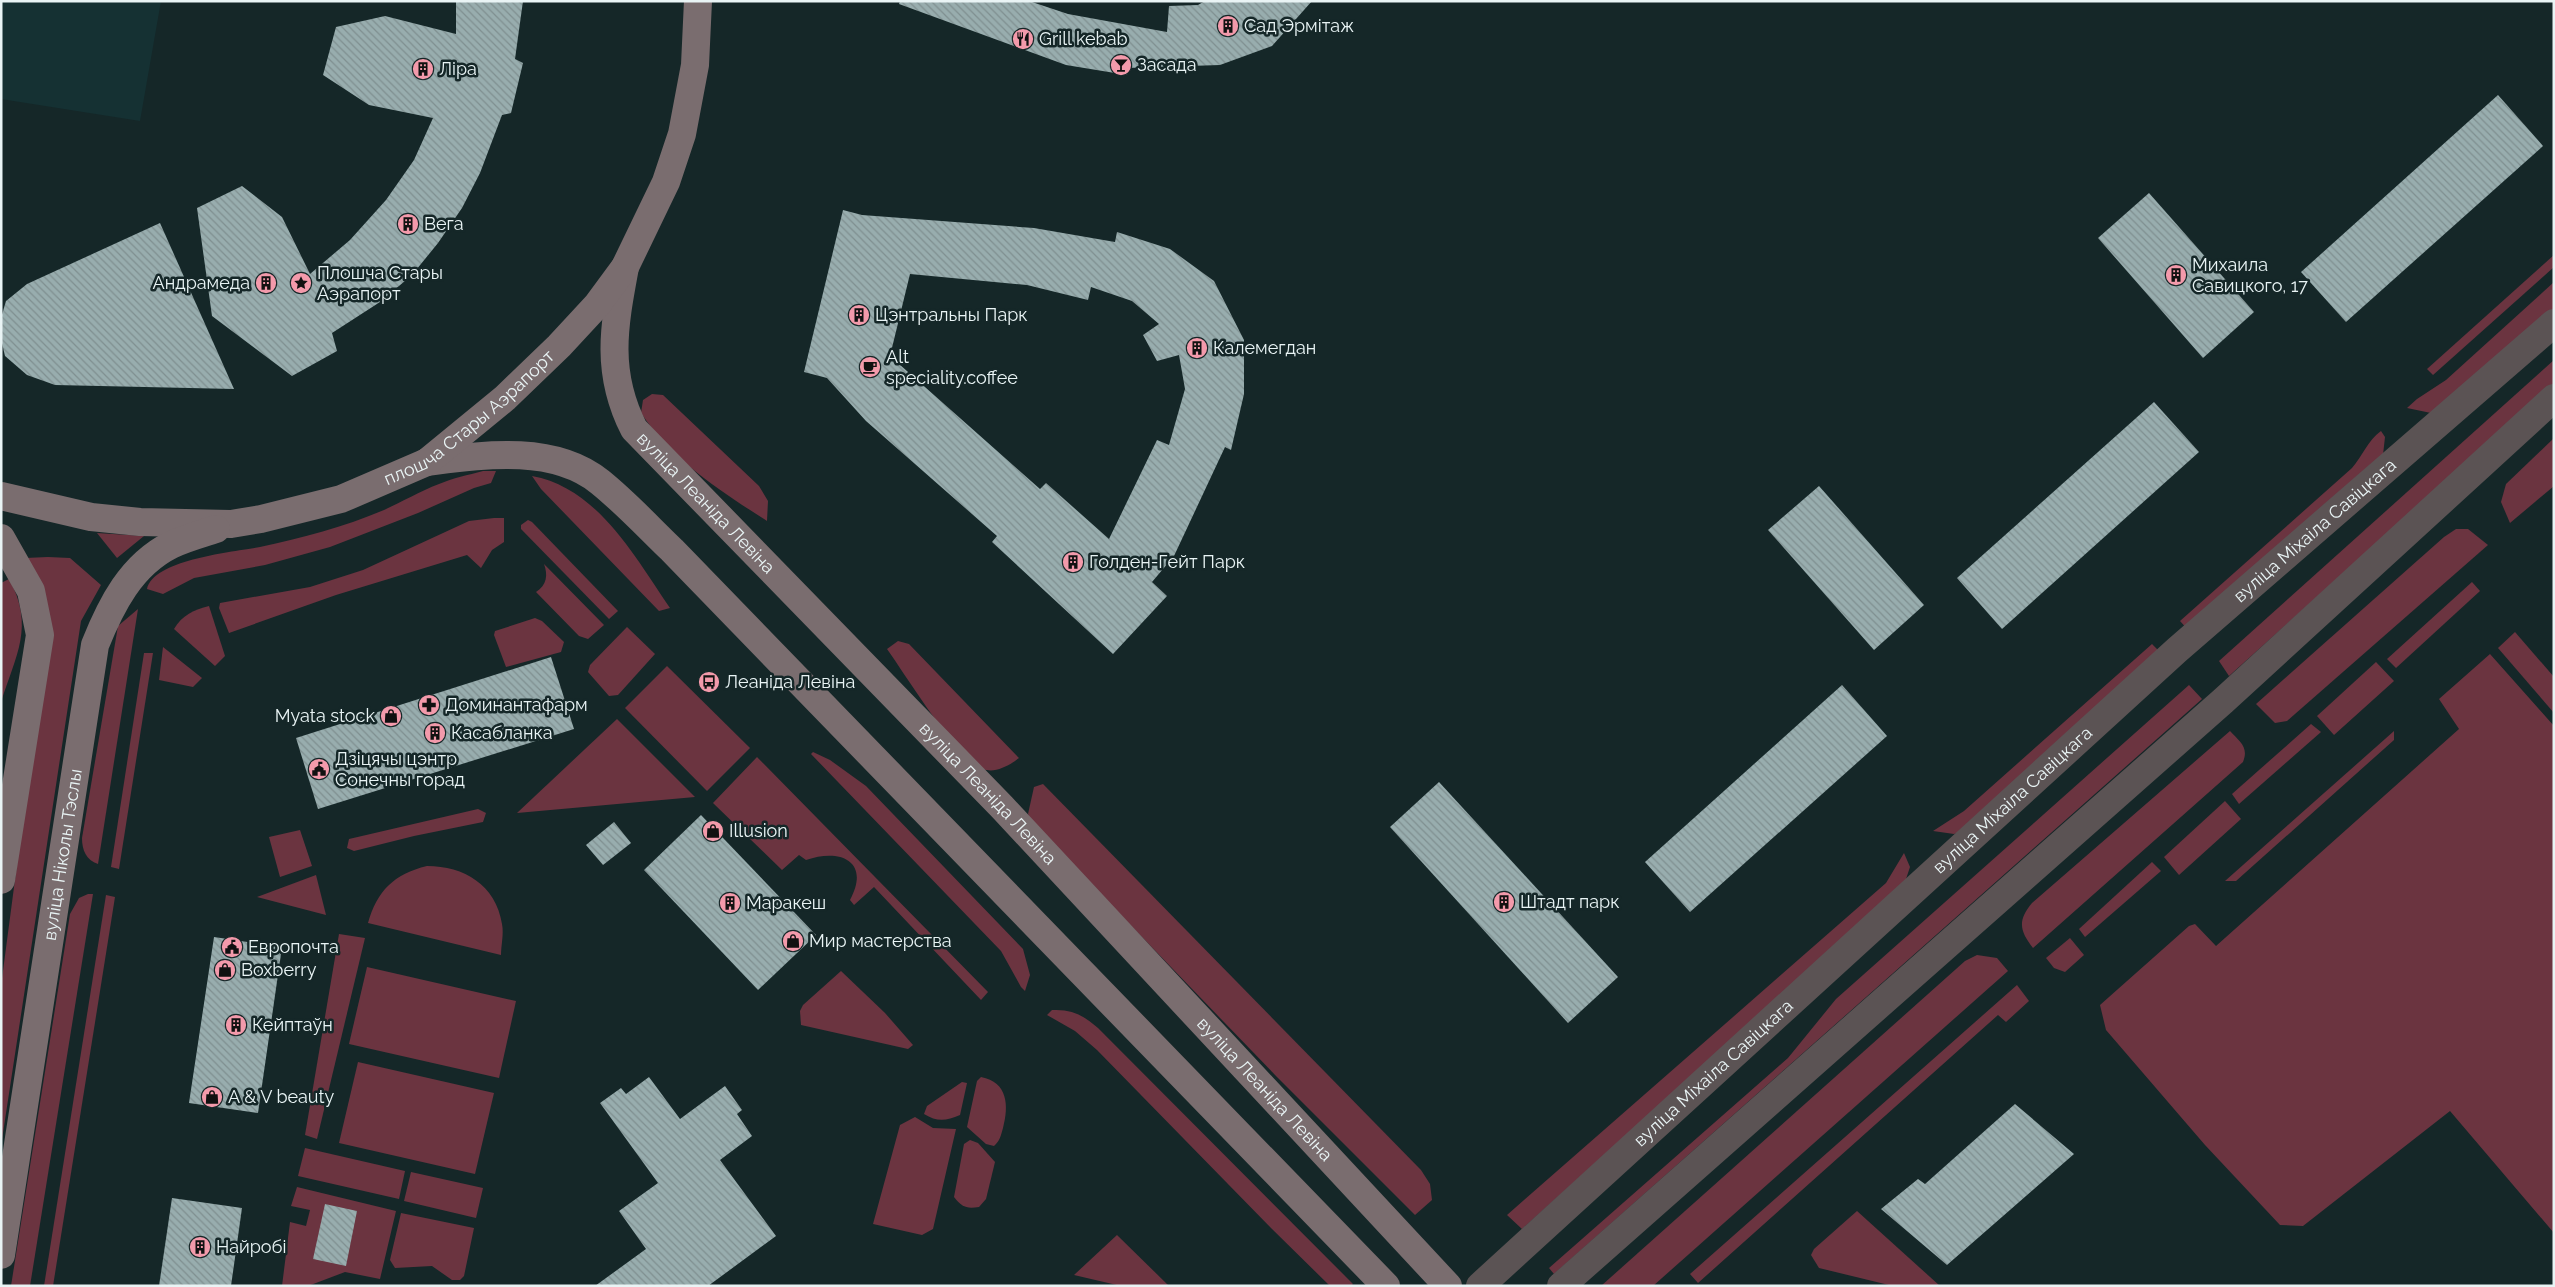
<svg xmlns="http://www.w3.org/2000/svg" width="2555" height="1287" viewBox="0 0 2555 1287" font-family="Raleway,sans-serif">
<style>
.built{fill:#153133}
.green{fill:#6b3440}
.building{fill:url(#building-back-hatch);fill-rule:evenodd}
.lines{fill:none;stroke-linecap:round;stroke-linejoin:round}
.tertiary{stroke:#5b5354;stroke-width:28}
.secondary{stroke:#7a6d6f;stroke-width:28}
.labels{text-anchor:middle;stroke-width:5;stroke-linejoin:round;paint-order:stroke}
.poi-label{font-size:18px;fill:#e9f4f5;stroke:#152728;text-anchor:start}
.street-label{font-size:18px;fill:#e9f4f5;stroke:#152728}
</style>
<defs>
<pattern id="building-back-hatch" width="6" height="6" patternUnits="userSpaceOnUse" patternTransform="scale(1.25)"><rect width="6" height="6" fill="#98adae"/><path d="M-1 5l2 2M0 0l6 6M5-1l2 2" fill="none" stroke="#7f8f90"/></pattern>
</defs>
<rect width="100%" height="100%" fill="#152728"/>
<polygon class="built" points="1,1 161,1 140,121 1,99"/>
<g class="green">
<polygon points="2554,255 2554,267 2433,375 2427,369"/>
<polygon points="2554,282 2554,310 2431,413 2407,408 2417,399 2446,380"/>
<polygon points="2554,360 2554,384 2229,676 2219,661"/>
<path d="M652,394L663,395L759,486L768,501L767,521C719,490 673,461 641,413L643,400Z"/>
<path d="M2381,431L2385,437L2383,455L2190,632L2180,621L2352,468C2362,457 2368,440 2381,431Z"/>
<polygon points="2554,438 2554,486 2510,523 2501,502 2506,484"/>
<path d="M483,471H496L491,483L474,488L418,513L330,547L265,565L194,578L163,594L147,589C154,559 234,552 260,547C302,538 344,527 384,510C402,502 420,491 439,484C453,478 468,475 483,471Z"/>
<path d="M532,476C598,488 635,557 670,608L659,611L541,489Z"/>
<polygon points="494,518 504,518 504,542 492,550 481,568 467,555 336,595 229,633 219,608 220,603 310,587 363,570 469,521"/>
<polygon points="528,520 532,522 618,611 609,619 521,529 521,525"/>
<polygon points="2456,529 2468,529 2488,545 2287,721 2275,723 2256,704 2444,537"/>
<polygon points="97,533 144,536 117,558"/>
<polygon points="48,557 70,558 101,585 81,621 1,1146 1,986 48,629 25,558"/>
<path d="M544,564L604,625L588,639L579,636L536,592C547,585 548,575 544,564Z"/>
<path d="M9,579C35,626 16,655 1,702V583Z"/>
<polygon points="2472,582 2480,591 2396,668 2387,659"/>
<path d="M209,606L225,656L215,666L174,629C182,615 194,610 209,606Z"/>
<path d="M138,609L98,864C86,860 82,850 82,838L118,626Z"/>
<polygon points="535,618 542,621 564,642 561,652 506,667 494,635 495,631"/>
<polygon points="627,627 655,654 618,695 609,696 588,672 590,665"/>
<polygon points="2515,632 2554,677 2554,713 2498,648"/>
<path d="M898,641L909,644L1019,758C1010,765 995,774 983,769C955,756 907,677 887,649Z"/>
<polygon points="2152,644 2162,654 1966,830 1954,834 1933,831 1964,811"/>
<polygon points="163,647 202,678 193,687 159,680"/>
<polygon points="144,653 153,653 119,869 111,867"/>
<polygon points="2490,654 2554,726 2554,1233 2450,1111 2303,1226 2280,1225 2205,1145 2106,1030 2100,1005 2189,926 2195,924 2216,946 2459,729 2439,699"/>
<polygon points="2376,662 2394,681 2334,735 2317,716"/>
<polygon points="667,666 750,748 707,791 625,708"/>
<polygon points="2189,685 2202,699 1554,1274 1549,1268 1788,1058 1836,999"/>
<polygon points="617,719 695,797 517,813"/>
<polygon points="2311,724 2321,732 2239,804 2232,794"/>
<path d="M2230,731C2240,742 2249,747 2243,762L2033,948C2020,931 2017,921 2032,903Z"/>
<polygon points="2394,731 2394,740 2236,881 2225,881"/>
<polygon points="813,752 830,760 866,786 1023,949 1030,975 1025,991 1021,987 1001,951 811,754"/>
<path d="M757,757L988,992L981,1000L874,887L854,905L850,900C871,861 840,848 806,860L799,855L782,870L713,803Z"/>
<polygon points="1043,784 1421,1170 1430,1184 1432,1200 1415,1215 1276,1076 1034,825 1028,814 1034,787"/>
<polygon points="2225,801 2241,819 2179,875 2164,857"/>
<polygon points="478,809 486,813 483,822 414,836 354,851 347,848 349,839"/>
<polygon points="300,830 312,866 280,877 269,837"/>
<polygon points="1904,853 1910,867 1904,885 1522,1229 1507,1215 1886,883"/>
<polygon points="2152,862 2161,871 2085,937 2079,929"/>
<path d="M427,866C464,866 496,885 502,924C504,934 501,945 501,955L368,923C377,891 394,874 427,866Z"/>
<polygon points="316,875 326,915 257,897"/>
<polygon points="88,894 93,894 30,1286 11,1286 70,914 79,898"/>
<polygon points="106,895 115,897 53,1286 44,1286"/>
<polygon points="339,934 365,938 317,1139 305,1135"/>
<polygon points="2070,938 2084,955 2065,972 2054,968 2046,958"/>
<polygon points="1977,955 1997,958 2008,971 1653,1286 1601,1286 1965,961"/>
<polygon points="367,967 516,1001 499,1078 349,1044"/>
<polygon points="841,971 885,1013 913,1045 908,1049 801,1025 800,1011 803,1005"/>
<polygon points="2017,985 2029,1001 2006,1022 1998,1015 1698,1283 1690,1274"/>
<path d="M1052,1010C1072,1009 1083,1015 1098,1028L1353,1284L1351,1286H1330L1271,1228L1097,1050L1075,1031L1047,1015Z"/>
<polygon points="358,1062 494,1093 475,1174 339,1143"/>
<path d="M981,1077C1008,1082 1009,1106 1003,1128C1001,1135 1000,1141 994,1146L986,1144L967,1127L977,1081Z"/>
<path d="M962,1082L967,1083L960,1115C946,1121 937,1122 924,1114L927,1106Z"/>
<polygon points="915,1117 933,1128 956,1129 933,1229 922,1235 873,1224 900,1125"/>
<path d="M970,1140L978,1143L995,1162L986,1199L979,1207C966,1209 962,1207 954,1197L964,1144Z"/>
<polygon points="305,1148 405,1171 399,1199 298,1176"/>
<polygon points="411,1172 483,1188 476,1218 404,1201"/>
<polygon points="297,1187 396,1211 380,1279 345,1272 308,1286 282,1286 290,1222 306,1226 310,1210 291,1206"/>
<polygon points="1857,1211 1940,1286 1893,1286 1819,1268 1811,1255 1814,1249"/>
<polygon points="401,1213 474,1228 464,1276 460,1280 452,1280 432,1266 395,1268 390,1260"/>
<polygon points="1117,1235 1169,1286 1121,1286 1074,1275"/>
</g>
<g class="building">
<polygon points="456,1 523,1 515,59 523,63 511,113 502,115 480,173 462,208 438,243 412,275 380,302 332,333 337,351 292,376 212,316 197,208 242,186 282,217 310,274 350,240 386,200 414,160 433,118 369,105 323,75 336,27 385,16 456,34"/>
<polygon points="900,1 1029,1 1068,14 1167,32 1169,6 1198,5 1205,1 1312,1 1272,46 1220,65 1128,68 1127,75 1066,65 899,4"/>
<polygon points="2498,95 2543,146 2346,322 2301,272"/>
<polygon points="2149,193 2254,312 2203,358 2098,238"/>
<path d="M843,210L862,215L1034,228L1115,242L1117,232L1170,249L1214,281L1244,340V394L1231,450L1225,447L1174,556L1152,582L1167,596L1113,654L992,542L997,536L866,421L827,378L804,372ZM910,274L1027,285L1088,300L1091,287L1132,301L1159,324L1143,335L1157,361L1179,355L1185,389L1169,445L1157,440L1109,539L1046,483L1040,489L890,356Z"/>
<polygon points="160,223 234,389 55,385 27,375 5,356 1,339 1,318 6,301 27,284"/>
<polygon points="2154,402 2199,452 2002,629 1957,578"/>
<polygon points="1819,486 1924,605 1874,650 1768,530"/>
<polygon points="551,657 574,729 318,809 296,738"/>
<polygon points="1842,685 1887,736 1690,912 1645,862"/>
<polygon points="1439,782 1618,977 1568,1023 1390,827"/>
<polygon points="701,815 816,935 758,990 644,870"/>
<polygon points="614,822 631,843 603,865 586,845"/>
<polygon points="214,937 282,947 258,1113 189,1103"/>
<polygon points="649,1077 680,1119 725,1086 742,1110 737,1114 752,1136 720,1160 776,1236 708,1286 595,1286 646,1249 619,1211 658,1183 600,1103 621,1088 626,1094"/>
<polygon points="2015,1104 2074,1154 1947,1265 1881,1209 1918,1179 1925,1184"/>
<polygon points="172,1198 242,1208 231,1286 159,1286"/>
<polygon points="325,1204 357,1211 346,1266 313,1259"/>
</g>
<g class="lines">
<g class="tertiary">
<path id="s1" d="M1480,1286L2177,650L2554,323"/>
<polyline points="1561,1286 2223,701 2554,398"/>
</g>
<g class="secondary">
<path id="s2" d="M625,267C614,326 605,372 634,429L1002,807L1448,1286"/>
<path d="M427,462C482,455 553,444 600,482C626,503 649,528 672,550L1386,1286"/>
<path id="s3" d="M1,496L91,517L140,522L231,524L261,519L341,499L427,462L505,398L559,346L597,305L625,267L666,182L682,134L695,65L698,1"/>
<polyline points="1,538 31,591 40,635 1,880"/>
<path id="s4" d="M1,1255L95,645C111,605 131,565 171,545C185,538 201,534 216,529"/>
</g>
</g>
<defs>
<g id="building-disc" transform="scale(1.125)"><circle r="9.5" fill="#f39aab" stroke="#152728"/><path d="M-4-6H4V6H1V3H-1V6H-4ZM-2.5-4.3h1.7v1.8h-1.7ZM.8-4.3h1.7v1.8H.8ZM-2.5-1h1.7V.8h-1.7ZM.8-1h1.7V.8H.8Z" fill="#111"/></g>
<g id="restaurant-disc" transform="scale(1.125)"><circle r="9.5" fill="#f39aab" stroke="#152728"/><path d="M-5-6h1v4h1v-4h1v4h1v-4h1v5L-1.5 .5V6h-2V.5L-5-1ZM5-6V6H3V1.5H1.5Q1.5-4 5-6Z" fill="#111"/></g>
<g id="bar-disc" transform="scale(1.125)"><circle r="9.5" fill="#f39aab" stroke="#152728"/><path d="M-6-5H6L.8 .8V4.5H3.5V6h-7V4.5H-.8V.8Z" fill="#111"/></g>
<g id="sight-disc" transform="scale(1.125)"><circle r="9.5" fill="#f39aab" stroke="#152728"/><path d="M0-6L1.8-2.2L6-1.7L2.9 1.2L3.7 5.4L0 3.3L-3.7 5.4L-2.9 1.2L-6-1.7L-1.8-2.2Z" fill="#111"/></g>
<g id="cafe-disc" transform="scale(1.125)"><circle r="9.5" fill="#f39aab" stroke="#152728"/><path d="M-5.5-4.5H6V0H3Q3 3.5 0 3.5H-2.5Q-5.5 3.5-5.5 0ZM3-3.2v2h1.7v-2ZM-6 4.5H4V6H-6Z" fill="#111"/></g>
<g id="bus-disc" transform="scale(1.125)"><circle r="9.5" fill="#f39aab" stroke="#152728"/><path d="M-5-6H5V4H4V6H2V4H-2V6H-4V4H-5ZM-3.5-4V0h7V-4ZM-3.5 1.2v1.5H-2V1.2ZM2 1.2v1.5H3.5V1.2Z" fill="#111"/></g>
<g id="pharmacy-disc" transform="scale(1.125)"><circle r="9.5" fill="#f39aab" stroke="#152728"/><path d="M-2-6h4v4h4v4h-4v4h-4v-4h-4v-4h4Z" fill="#111"/></g>
<g id="shop-disc" transform="scale(1.125)"><circle r="9.5" fill="#f39aab" stroke="#152728"/><path d="M-5-2.5h2.3a2.7 3.5 0 0 1 5.4 0H5L5.5 6h-11ZM-1.5-2.5h3a1.5 2.3 0 0 0-3 0Z" fill="#111"/></g>
<g id="civic-disc" transform="scale(1.125)"><circle r="9.5" fill="#f39aab" stroke="#152728"/><path d="M-.6-6.5H3V-4.5H.6V-3L4-1V1h2V6H-6V1h2V-1L-.6-3ZM-1.2 2.5V6h2.4V2.5Z" fill="#111"/></g>
</defs>
<g fill-rule="evenodd">
<use href="#building-disc" x="1228" y="26"/>
<use href="#restaurant-disc" x="1023" y="39"/>
<use href="#bar-disc" x="1121" y="65"/>
<use href="#building-disc" x="423" y="69"/>
<use href="#building-disc" x="408" y="224"/>
<use href="#building-disc" x="2176" y="275"/>
<use href="#building-disc" x="266" y="283"/>
<use href="#sight-disc" x="301" y="283"/>
<use href="#building-disc" x="859" y="315"/>
<use href="#building-disc" x="1197" y="348"/>
<use href="#cafe-disc" x="870" y="367"/>
<use href="#building-disc" x="1073" y="562"/>
<use href="#bus-disc" x="709" y="682"/>
<use href="#pharmacy-disc" x="429" y="705"/>
<use href="#shop-disc" x="391" y="716"/>
<use href="#building-disc" x="435" y="733"/>
<use href="#civic-disc" x="319" y="769"/>
<use href="#shop-disc" x="713" y="831"/>
<use href="#building-disc" x="1504" y="902"/>
<use href="#building-disc" x="730" y="903"/>
<use href="#shop-disc" x="793" y="941"/>
<use href="#civic-disc" x="232" y="947"/>
<use href="#shop-disc" x="225" y="970"/>
<use href="#building-disc" x="236" y="1025"/>
<use href="#shop-disc" x="212" y="1097"/>
<use href="#building-disc" x="200" y="1247"/>
</g>
<g class="labels">
<g class="poi-label">
<text x="1244" y="32">Сад Эрмітаж</text>
<text x="1039" y="45">Grill kebab</text>
<text x="1137" y="71">Засада</text>
<text x="439" y="75">Ліра</text>
<text x="424" y="230">Вега</text>
<text x="2192" y="271">Михаила<tspan x="2192" dy="21">Савицкого, 17</tspan></text>
<text x="317" y="279">Плошча Стары<tspan x="317" dy="21">Аэрапорт</tspan></text>
<text x="250" y="289" text-anchor="end">Андрамеда</text>
<text x="875" y="321">Цэнтральны Парк</text>
<text x="1213" y="354">Калемегдан</text>
<text x="886" y="363">Alt<tspan x="886" dy="21">speciality.coffee</tspan></text>
<text x="1089" y="568">Голден-Гейт Парк</text>
<text x="725" y="688">Леаніда Левіна</text>
<text x="445" y="711">Доминантафарм</text>
<text x="375" y="722" text-anchor="end">Myata stock</text>
<text x="451" y="739">Касабланка</text>
<text x="335" y="765">Дзіцячы цэнтр<tspan x="335" dy="21">Сонечны горад</tspan></text>
<text x="729" y="837">Illusion</text>
<text x="1520" y="908">Штадт парк</text>
<text x="746" y="909">Маракеш</text>
<text x="809" y="947">Мир мастерства</text>
<text x="248" y="953">Европочта</text>
<text x="241" y="976">Boxberry</text>
<text x="252" y="1031">Кейптаўн</text>
<text x="228" y="1103">A &amp; V beauty</text>
<text x="216" y="1253">Найробі</text>
</g>
<g class="street-label">
<text dy="6" stroke="none"><textPath href="#s3" startOffset="499">плошча Стары Аэрапорт</textPath></text>
<text dy="6" stroke="none"><textPath href="#s2" startOffset="269">вуліца Леаніда Левіна</textPath></text>
<text dy="6" stroke="none"><textPath href="#s1" startOffset="1126">вуліца Міхаіла Савіцкага</textPath></text>
<text dy="6" stroke="none"><textPath href="#s2" startOffset="674">вуліца Леаніда Левіна</textPath></text>
<text dy="6" stroke="none"><textPath href="#s1" startOffset="721">вуліца Міхаіла Савіцкага</textPath></text>
<text dy="6" stroke="none"><textPath href="#s4" startOffset="405">вуліца Ніколы Тэслы</textPath></text>
<text dy="6" stroke="none"><textPath href="#s1" startOffset="316">вуліца Міхаіла Савіцкага</textPath></text>
<text dy="6" stroke="none"><textPath href="#s2" startOffset="1079">вуліца Леаніда Левіна</textPath></text>
</g>
</g>
<rect width="2555" height="1287" fill="none" stroke="#e9f4f5" stroke-width="5"/>
</svg>
